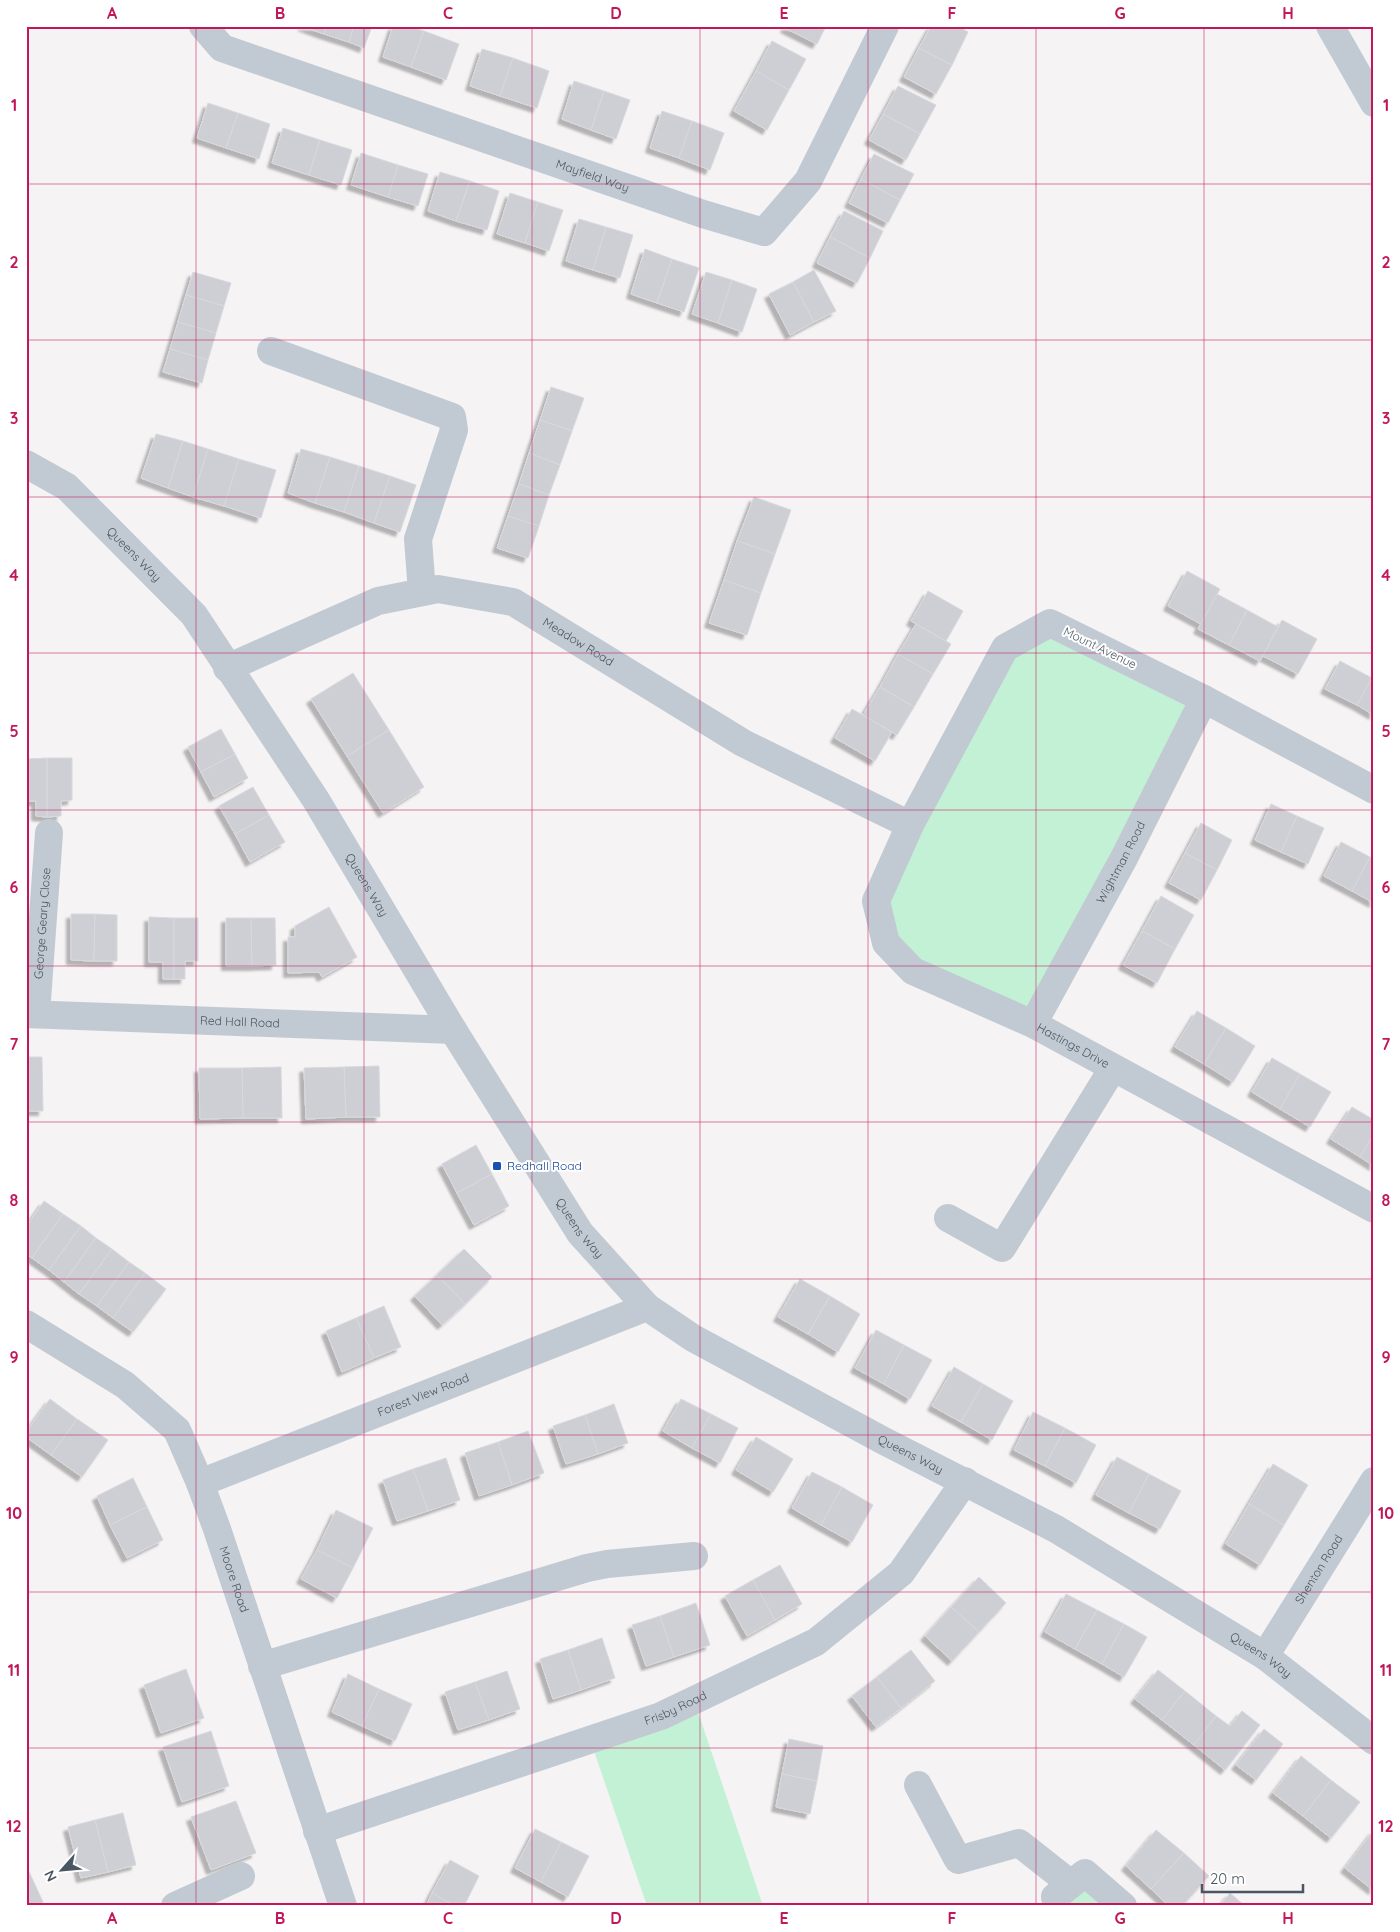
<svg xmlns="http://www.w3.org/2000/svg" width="1400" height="1932" viewBox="0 0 1400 1932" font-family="Quicksand,sans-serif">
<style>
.green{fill:#c3f1d5}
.building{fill:#cdcfd5;stroke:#d7d9de;filter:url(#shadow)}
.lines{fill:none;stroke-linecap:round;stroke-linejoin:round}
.minor{stroke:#c1cad2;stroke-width:28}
.grid{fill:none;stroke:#c2185b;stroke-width:1;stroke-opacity:0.55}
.transit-dot{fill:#1a4fb4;stroke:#fff;stroke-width:2}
.labels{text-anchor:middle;stroke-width:4;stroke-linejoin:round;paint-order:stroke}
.street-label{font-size:12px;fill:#4a5661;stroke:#fff}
.transit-label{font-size:12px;fill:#164399;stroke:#fff;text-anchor:start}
.neatline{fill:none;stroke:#c2185b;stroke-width:2}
.grid-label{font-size:16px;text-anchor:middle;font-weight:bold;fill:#c2185b}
</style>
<defs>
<filter id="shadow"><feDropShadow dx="-4.5" dy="4.5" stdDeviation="1" flood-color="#0004"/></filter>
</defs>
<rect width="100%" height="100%" fill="#f5f3f3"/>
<g class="green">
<polygon points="1050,623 1204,699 1033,1024 913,971 876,901 1005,648"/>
<polygon points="694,1700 763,1906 647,1906 593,1748"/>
<polygon points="1085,1873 1126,1906 1057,1906"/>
</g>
<g class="building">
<polygon points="302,26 327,26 324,34"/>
<polygon points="327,26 354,26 349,42 324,34"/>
<polygon points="354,26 372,26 364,48 349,42"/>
<polygon points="393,26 409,26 424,31 411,67 383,57"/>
<polygon points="786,26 826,26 817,44 785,28"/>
<polygon points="931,26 958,26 968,32 952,65 919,48"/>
<polygon points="424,31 459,44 446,80 411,67"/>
<polygon points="772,41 806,59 789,90 756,71"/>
<polygon points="919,48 952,65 936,94 904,77"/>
<polygon points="482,49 513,58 500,96 470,86"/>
<polygon points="513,58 549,71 537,108 500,96"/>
<polygon points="756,71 789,90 767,130 734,111"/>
<polygon points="574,81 604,91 591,130 562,119"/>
<polygon points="898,86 936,105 920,134 883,114"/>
<polygon points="604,91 630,100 616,139 591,130"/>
<polygon points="208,103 238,113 226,148 197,138"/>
<polygon points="662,111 692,121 679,158 650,148"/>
<polygon points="238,113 270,124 259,159 226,148"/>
<polygon points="883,114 920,134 906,160 869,140"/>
<polygon points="692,121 724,133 710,170 679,158"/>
<polygon points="283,128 320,140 309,175 272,163"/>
<polygon points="320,140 352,150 341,185 309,175"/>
<polygon points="361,153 398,165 388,197 351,185"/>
<polygon points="874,154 914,174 900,200 861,179"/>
<polygon points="398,165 428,174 418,206 388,197"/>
<polygon points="440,172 470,181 456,221 428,211"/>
<polygon points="861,179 900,200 888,223 849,203"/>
<polygon points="470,181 499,191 487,230 456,221"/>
<polygon points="510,193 538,202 525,243 497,234"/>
<polygon points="538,202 563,210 549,251 525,243"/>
<polygon points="844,211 883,231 870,258 830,237"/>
<polygon points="579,219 606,227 593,270 566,261"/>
<polygon points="606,227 633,235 620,278 593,270"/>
<polygon points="830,237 870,258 857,283 817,263"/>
<polygon points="645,249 672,259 657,303 631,294"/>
<polygon points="672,259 699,268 684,312 657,303"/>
<polygon points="814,270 836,311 814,322 793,282"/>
<polygon points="193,272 231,283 224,306 186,295"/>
<polygon points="706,272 732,280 718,323 692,314"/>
<polygon points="732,280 757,289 742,332 718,323"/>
<polygon points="793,282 814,322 790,335 769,294"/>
<polygon points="186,295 224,306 216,333 178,322"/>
<polygon points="178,322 216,333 208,360 170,349"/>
<polygon points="170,349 208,360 202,383 163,372"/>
<polygon points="551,387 584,398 572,431 540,420"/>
<polygon points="540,420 572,431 560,465 529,453"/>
<polygon points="156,434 183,441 168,488 141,478"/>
<polygon points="183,441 208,449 193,497 168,488"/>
<polygon points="208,449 239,459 224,506 193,497"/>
<polygon points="301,449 330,457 315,503 288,493"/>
<polygon points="529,453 560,465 549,495 519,484"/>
<polygon points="330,457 359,466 344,512 315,503"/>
<polygon points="239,459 276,470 261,518 224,506"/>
<polygon points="359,466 390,476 374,523 344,512"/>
<polygon points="390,476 416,485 400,532 374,523"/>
<polygon points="519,484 549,495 539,526 508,516"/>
<polygon points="754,497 791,510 775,554 737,541"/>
<polygon points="508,516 539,526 528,558 497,548"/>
<polygon points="737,541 775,554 761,593 724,580"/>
<polygon points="1187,571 1220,589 1201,624 1168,606"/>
<polygon points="724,580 761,593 747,635 709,623"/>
<polygon points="928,591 963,611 946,641 911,621"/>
<polygon points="1217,594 1247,610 1229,645 1198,629"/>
<polygon points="1247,610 1278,627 1260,661 1229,645"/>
<polygon points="1282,620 1317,639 1298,674 1263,656"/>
<polygon points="916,624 951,644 933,674 898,654"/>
<polygon points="898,654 933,674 914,707 880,687"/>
<polygon points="1340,661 1372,678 1357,705 1325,689"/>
<polygon points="353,673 389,730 347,756 311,699"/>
<polygon points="1372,678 1374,679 1374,715 1357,705"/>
<polygon points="880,687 914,707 897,735 863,715"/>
<polygon points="852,709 892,732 875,761 835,738"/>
<polygon points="221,729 235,754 201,772 188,747"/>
<polygon points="389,730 424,787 383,813 347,756"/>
<polygon points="235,754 248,778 214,797 201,772"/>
<polygon points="47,758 72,758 72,800 61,801 61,816 47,817"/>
<polygon points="47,758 47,817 36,816 36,801 26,801 26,759"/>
<polygon points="253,787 269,815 235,834 219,806"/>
<polygon points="1271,804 1297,816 1281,852 1255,840"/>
<polygon points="269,815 285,842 250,862 235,834"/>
<polygon points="1297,816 1324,828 1308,864 1281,852"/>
<polygon points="1201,823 1232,840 1217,870 1185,853"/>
<polygon points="1341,842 1370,857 1352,891 1324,876"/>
<polygon points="1185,853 1217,870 1201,900 1169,883"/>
<polygon points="1370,857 1374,858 1374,903 1352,891"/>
<polygon points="1161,896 1194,915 1175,949 1142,931"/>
<polygon points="329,907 357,957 322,977 319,972 288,973 288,937 295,937 295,926"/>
<polygon points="71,914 95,914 94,961 71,960"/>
<polygon points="95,914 117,915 117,961 94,961"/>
<polygon points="149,917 174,918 174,979 163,979 163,962 149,962"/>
<polygon points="174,918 198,918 198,961 185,961 185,979 174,979"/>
<polygon points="226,918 251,918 252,966 226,966"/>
<polygon points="251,918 275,918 276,965 252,966"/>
<polygon points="1142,931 1175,949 1157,983 1123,965"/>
<polygon points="1197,1011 1226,1028 1204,1064 1175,1047"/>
<polygon points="1226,1028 1255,1046 1233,1082 1204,1064"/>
<polygon points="26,1057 42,1057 43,1111 26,1111"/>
<polygon points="1272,1058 1300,1074 1280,1109 1252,1092"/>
<polygon points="379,1066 380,1117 346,1117 344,1067"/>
<polygon points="281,1067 282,1118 243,1118 242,1068"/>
<polygon points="344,1067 346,1117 306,1119 304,1068"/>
<polygon points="199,1068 242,1068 243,1118 200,1119"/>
<polygon points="1300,1074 1331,1092 1310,1127 1280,1109"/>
<polygon points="1352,1107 1374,1120 1374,1134 1360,1157 1331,1139"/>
<polygon points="1374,1134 1374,1166 1360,1157"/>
<polygon points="476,1145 492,1174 457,1193 442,1164"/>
<polygon points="492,1174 509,1206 474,1225 457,1193"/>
<polygon points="44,1201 63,1214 32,1258 26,1254 26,1227"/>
<polygon points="63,1214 81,1226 49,1270 32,1258"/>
<polygon points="81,1226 96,1238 64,1282 49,1270"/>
<polygon points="96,1238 112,1249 79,1294 64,1282"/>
<polygon points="112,1249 129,1262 97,1306 79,1294"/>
<polygon points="464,1249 492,1277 465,1304 437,1275"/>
<polygon points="129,1262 145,1273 113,1318 97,1306"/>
<polygon points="145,1273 166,1289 133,1332 113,1318"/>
<polygon points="437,1275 465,1304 442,1325 415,1296"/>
<polygon points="800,1279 830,1296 808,1334 778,1317"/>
<polygon points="830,1296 860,1314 838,1352 808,1334"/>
<polygon points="384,1306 401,1347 374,1358 356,1318"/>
<polygon points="356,1318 374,1358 342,1372 326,1331"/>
<polygon points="876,1330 904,1345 884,1384 855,1368"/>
<polygon points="904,1345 932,1360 910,1399 884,1384"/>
<polygon points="954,1367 983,1384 961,1422 932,1406"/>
<polygon points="983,1384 1013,1401 992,1440 961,1422"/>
<polygon points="50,1399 77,1419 51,1455 26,1437 26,1432"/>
<polygon points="681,1399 711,1414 692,1448 663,1431"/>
<polygon points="614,1404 628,1443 598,1454 585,1415"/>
<polygon points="1033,1412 1065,1428 1045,1466 1014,1450"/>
<polygon points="711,1414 738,1428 720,1463 692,1448"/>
<polygon points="585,1415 598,1454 566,1464 553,1426"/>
<polygon points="77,1419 108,1440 82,1477 51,1455"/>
<polygon points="1065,1428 1096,1445 1076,1483 1045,1466"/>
<polygon points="528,1431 544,1473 512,1485 498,1442"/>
<polygon points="756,1437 793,1459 773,1492 736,1470"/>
<polygon points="498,1442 512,1485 479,1496 465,1453"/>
<polygon points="1117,1457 1149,1474 1129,1513 1096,1495"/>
<polygon points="446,1458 460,1500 428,1511 413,1469"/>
<polygon points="1273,1464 1308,1485 1284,1525 1249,1504"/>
<polygon points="413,1469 428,1511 397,1521 383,1480"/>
<polygon points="812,1472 842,1487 821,1525 792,1508"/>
<polygon points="1149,1474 1181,1491 1160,1529 1129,1513"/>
<polygon points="133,1478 147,1507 110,1525 97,1496"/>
<polygon points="842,1487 873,1505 852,1542 821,1525"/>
<polygon points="1249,1504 1284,1525 1260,1565 1226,1544"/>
<polygon points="147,1507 163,1540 127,1558 110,1525"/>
<polygon points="336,1510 373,1528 353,1568 317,1550"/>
<polygon points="317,1550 353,1568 337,1598 301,1579"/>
<polygon points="780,1565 802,1604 775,1620 753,1580"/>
<polygon points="979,1577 1006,1603 979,1632 951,1607"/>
<polygon points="753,1580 775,1620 747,1636 725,1596"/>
<polygon points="1066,1594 1097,1610 1075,1649 1045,1632"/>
<polygon points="696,1603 710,1645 674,1657 660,1616"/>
<polygon points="951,1607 979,1632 952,1661 925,1636"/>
<polygon points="1097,1610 1124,1624 1102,1664 1075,1649"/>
<polygon points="660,1616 674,1657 646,1666 632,1625"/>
<polygon points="1124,1624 1147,1637 1124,1677 1102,1664"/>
<polygon points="602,1638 615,1678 581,1690 568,1650"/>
<polygon points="568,1650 581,1690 553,1699 540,1659"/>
<polygon points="911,1650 935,1681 901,1708 877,1677"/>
<polygon points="186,1669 204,1718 161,1733 144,1685"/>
<polygon points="1158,1670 1185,1691 1162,1720 1135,1699"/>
<polygon points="507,1671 520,1709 489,1720 475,1682"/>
<polygon points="348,1674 379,1689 362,1726 332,1712"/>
<polygon points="877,1677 901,1708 876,1727 852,1696"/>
<polygon points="475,1682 489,1720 458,1730 445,1692"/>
<polygon points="379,1689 412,1704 395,1741 362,1726"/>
<polygon points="1185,1691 1216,1716 1194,1745 1162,1720"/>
<polygon points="1242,1711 1260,1725 1225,1770 1194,1745 1216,1716 1230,1726"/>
<polygon points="1264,1729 1283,1744 1256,1780 1236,1765"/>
<polygon points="211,1731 229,1786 182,1802 163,1747"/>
<polygon points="789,1739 823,1746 817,1781 782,1774"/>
<polygon points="1301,1756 1331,1780 1303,1816 1273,1793"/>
<polygon points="782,1774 817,1781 810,1814 776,1807"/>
<polygon points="1331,1780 1360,1802 1331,1838 1303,1816"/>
<polygon points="236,1801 256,1853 211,1870 191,1817"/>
<polygon points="123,1813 136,1865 108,1872 95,1820"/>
<polygon points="95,1820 108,1872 81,1878 68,1827"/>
<polygon points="535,1829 561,1842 541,1882 515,1868"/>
<polygon points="1156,1830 1184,1853 1151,1889 1126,1866"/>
<polygon points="1374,1830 1374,1889 1373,1890 1345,1868"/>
<polygon points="561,1842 589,1856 568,1897 541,1882"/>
<polygon points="1184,1853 1209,1876 1182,1906 1169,1906 1151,1889"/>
<polygon points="450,1860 479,1876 464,1906 455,1906 432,1893"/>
<polygon points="26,1865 43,1902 36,1906 26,1906"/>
<polygon points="432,1893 455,1906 426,1906"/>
<polygon points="1230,1893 1245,1906 1220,1906"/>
</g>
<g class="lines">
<g class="minor">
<path id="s1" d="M203,26L222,48L703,214L764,232L808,181L885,26"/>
<polyline points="1330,26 1374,103"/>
<polyline points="271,351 452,417 454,430 418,539 422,592"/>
<path id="s2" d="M26,464L67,487L194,615L316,800L453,1030L580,1233L647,1307L693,1338L884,1441L1056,1529L1265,1656L1374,1741"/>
<path id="s3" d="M227,668L378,601L438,589L513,602L743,743L910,825"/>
<path id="s4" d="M1374,790L1204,699L1050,623L1005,648L910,825L876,901L886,943L913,971L1033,1024L1374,1209"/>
<path id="s5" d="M26,1014L453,1030"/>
<path id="s6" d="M36,1014L49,833"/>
<path id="s7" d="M1033,1024L1124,858L1204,699"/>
<polyline points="948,1218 1002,1248 1113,1068"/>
<path id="s8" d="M26,1324L125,1385L177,1430L200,1483L217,1529L343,1906"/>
<path id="s9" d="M200,1483L647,1307"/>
<path id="s10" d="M1265,1656L1374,1481"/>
<polyline points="262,1666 587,1568 607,1564 694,1556"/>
<polyline points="918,1785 958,1860 1019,1843 1071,1884"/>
<path id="s11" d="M317,1831L661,1716L816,1642L901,1573L965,1481"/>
<polyline points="175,1906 241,1876"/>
<polyline points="1057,1906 1055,1897 1085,1873 1123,1906"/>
</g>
</g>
<path class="grid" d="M196,26V1906M364,26V1906M532,26V1906M700,26V1906M868,26V1906M1036,26V1906M1204,26V1906M26,184H1374M26,340H1374M26,497H1374M26,653H1374M26,810H1374M26,966H1374M26,1122H1374M26,1279H1374M26,1435H1374M26,1592H1374M26,1748H1374"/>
<rect class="transit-dot" x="492" y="1161" width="10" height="10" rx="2.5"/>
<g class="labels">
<g class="street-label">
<text dy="4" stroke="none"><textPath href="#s1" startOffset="421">Mayfield Way</textPath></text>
<text dy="4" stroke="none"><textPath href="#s2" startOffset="142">Queens Way</textPath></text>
<text dy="4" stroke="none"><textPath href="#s3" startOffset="379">Meadow Road</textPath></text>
<text transform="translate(1100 648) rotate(26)" y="4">Mount Avenue</text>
<text dy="4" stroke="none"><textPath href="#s7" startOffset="184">Wightman Road</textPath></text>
<text dy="4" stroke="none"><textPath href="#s2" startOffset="548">Queens Way</textPath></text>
<text dy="4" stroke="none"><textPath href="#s6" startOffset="91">George Geary Close</textPath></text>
<text dy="4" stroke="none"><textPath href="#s5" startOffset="214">Red Hall Road</textPath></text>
<text dy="4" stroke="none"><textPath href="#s4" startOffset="959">Hastings Drive</textPath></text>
<text dy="4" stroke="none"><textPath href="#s2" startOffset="952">Queens Way</textPath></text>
<text dy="4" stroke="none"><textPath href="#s9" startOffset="240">Forest View Road</textPath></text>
<text dy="4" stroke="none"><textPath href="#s2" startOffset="1358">Queens Way</textPath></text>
<text dy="4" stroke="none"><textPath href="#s10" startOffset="102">Shenton Road</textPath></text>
<text dy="4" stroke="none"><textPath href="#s8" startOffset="345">Moore Road</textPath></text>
<text dy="4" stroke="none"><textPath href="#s2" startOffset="1762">Queens Way</textPath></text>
<text dy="4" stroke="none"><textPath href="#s11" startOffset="379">Frisby Road</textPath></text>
</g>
<g class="transit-label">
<text x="507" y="1170">Redhall Road</text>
</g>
</g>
<rect width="1400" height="1932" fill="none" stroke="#ffffff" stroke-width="55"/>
<g transform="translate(62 1870) rotate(243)" stroke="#ffffff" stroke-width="4" paint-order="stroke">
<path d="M0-4L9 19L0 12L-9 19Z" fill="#4a5661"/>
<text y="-8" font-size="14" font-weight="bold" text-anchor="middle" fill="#4a5661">N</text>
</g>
<path d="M1202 1884v8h101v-8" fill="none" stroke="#4a5661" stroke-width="2.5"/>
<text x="1210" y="1884" font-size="15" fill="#4a5661" stroke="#ffffff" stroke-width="4" paint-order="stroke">20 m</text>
<rect x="28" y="28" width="1344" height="1876" class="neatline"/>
<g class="grid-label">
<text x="112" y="19">A</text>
<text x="280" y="19">B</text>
<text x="448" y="19">C</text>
<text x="616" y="19">D</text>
<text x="784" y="19">E</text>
<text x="952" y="19">F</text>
<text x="1120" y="19">G</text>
<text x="1288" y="19">H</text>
<text x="14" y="111">1</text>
<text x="1386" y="111">1</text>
<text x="14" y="268">2</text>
<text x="1386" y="268">2</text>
<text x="14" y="424">3</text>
<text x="1386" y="424">3</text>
<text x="14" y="581">4</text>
<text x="1386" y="581">4</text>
<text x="14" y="737">5</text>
<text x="1386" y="737">5</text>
<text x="14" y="893">6</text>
<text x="1386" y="893">6</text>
<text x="14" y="1050">7</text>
<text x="1386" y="1050">7</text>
<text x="14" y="1206">8</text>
<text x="1386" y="1206">8</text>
<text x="14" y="1363">9</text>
<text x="1386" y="1363">9</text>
<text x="14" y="1519">10</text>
<text x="1386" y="1519">10</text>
<text x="14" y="1676">11</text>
<text x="1386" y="1676">11</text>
<text x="14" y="1832">12</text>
<text x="1386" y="1832">12</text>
<text x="112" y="1924">A</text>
<text x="280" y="1924">B</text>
<text x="448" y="1924">C</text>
<text x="616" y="1924">D</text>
<text x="784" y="1924">E</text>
<text x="952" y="1924">F</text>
<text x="1120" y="1924">G</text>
<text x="1288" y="1924">H</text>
</g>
</svg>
